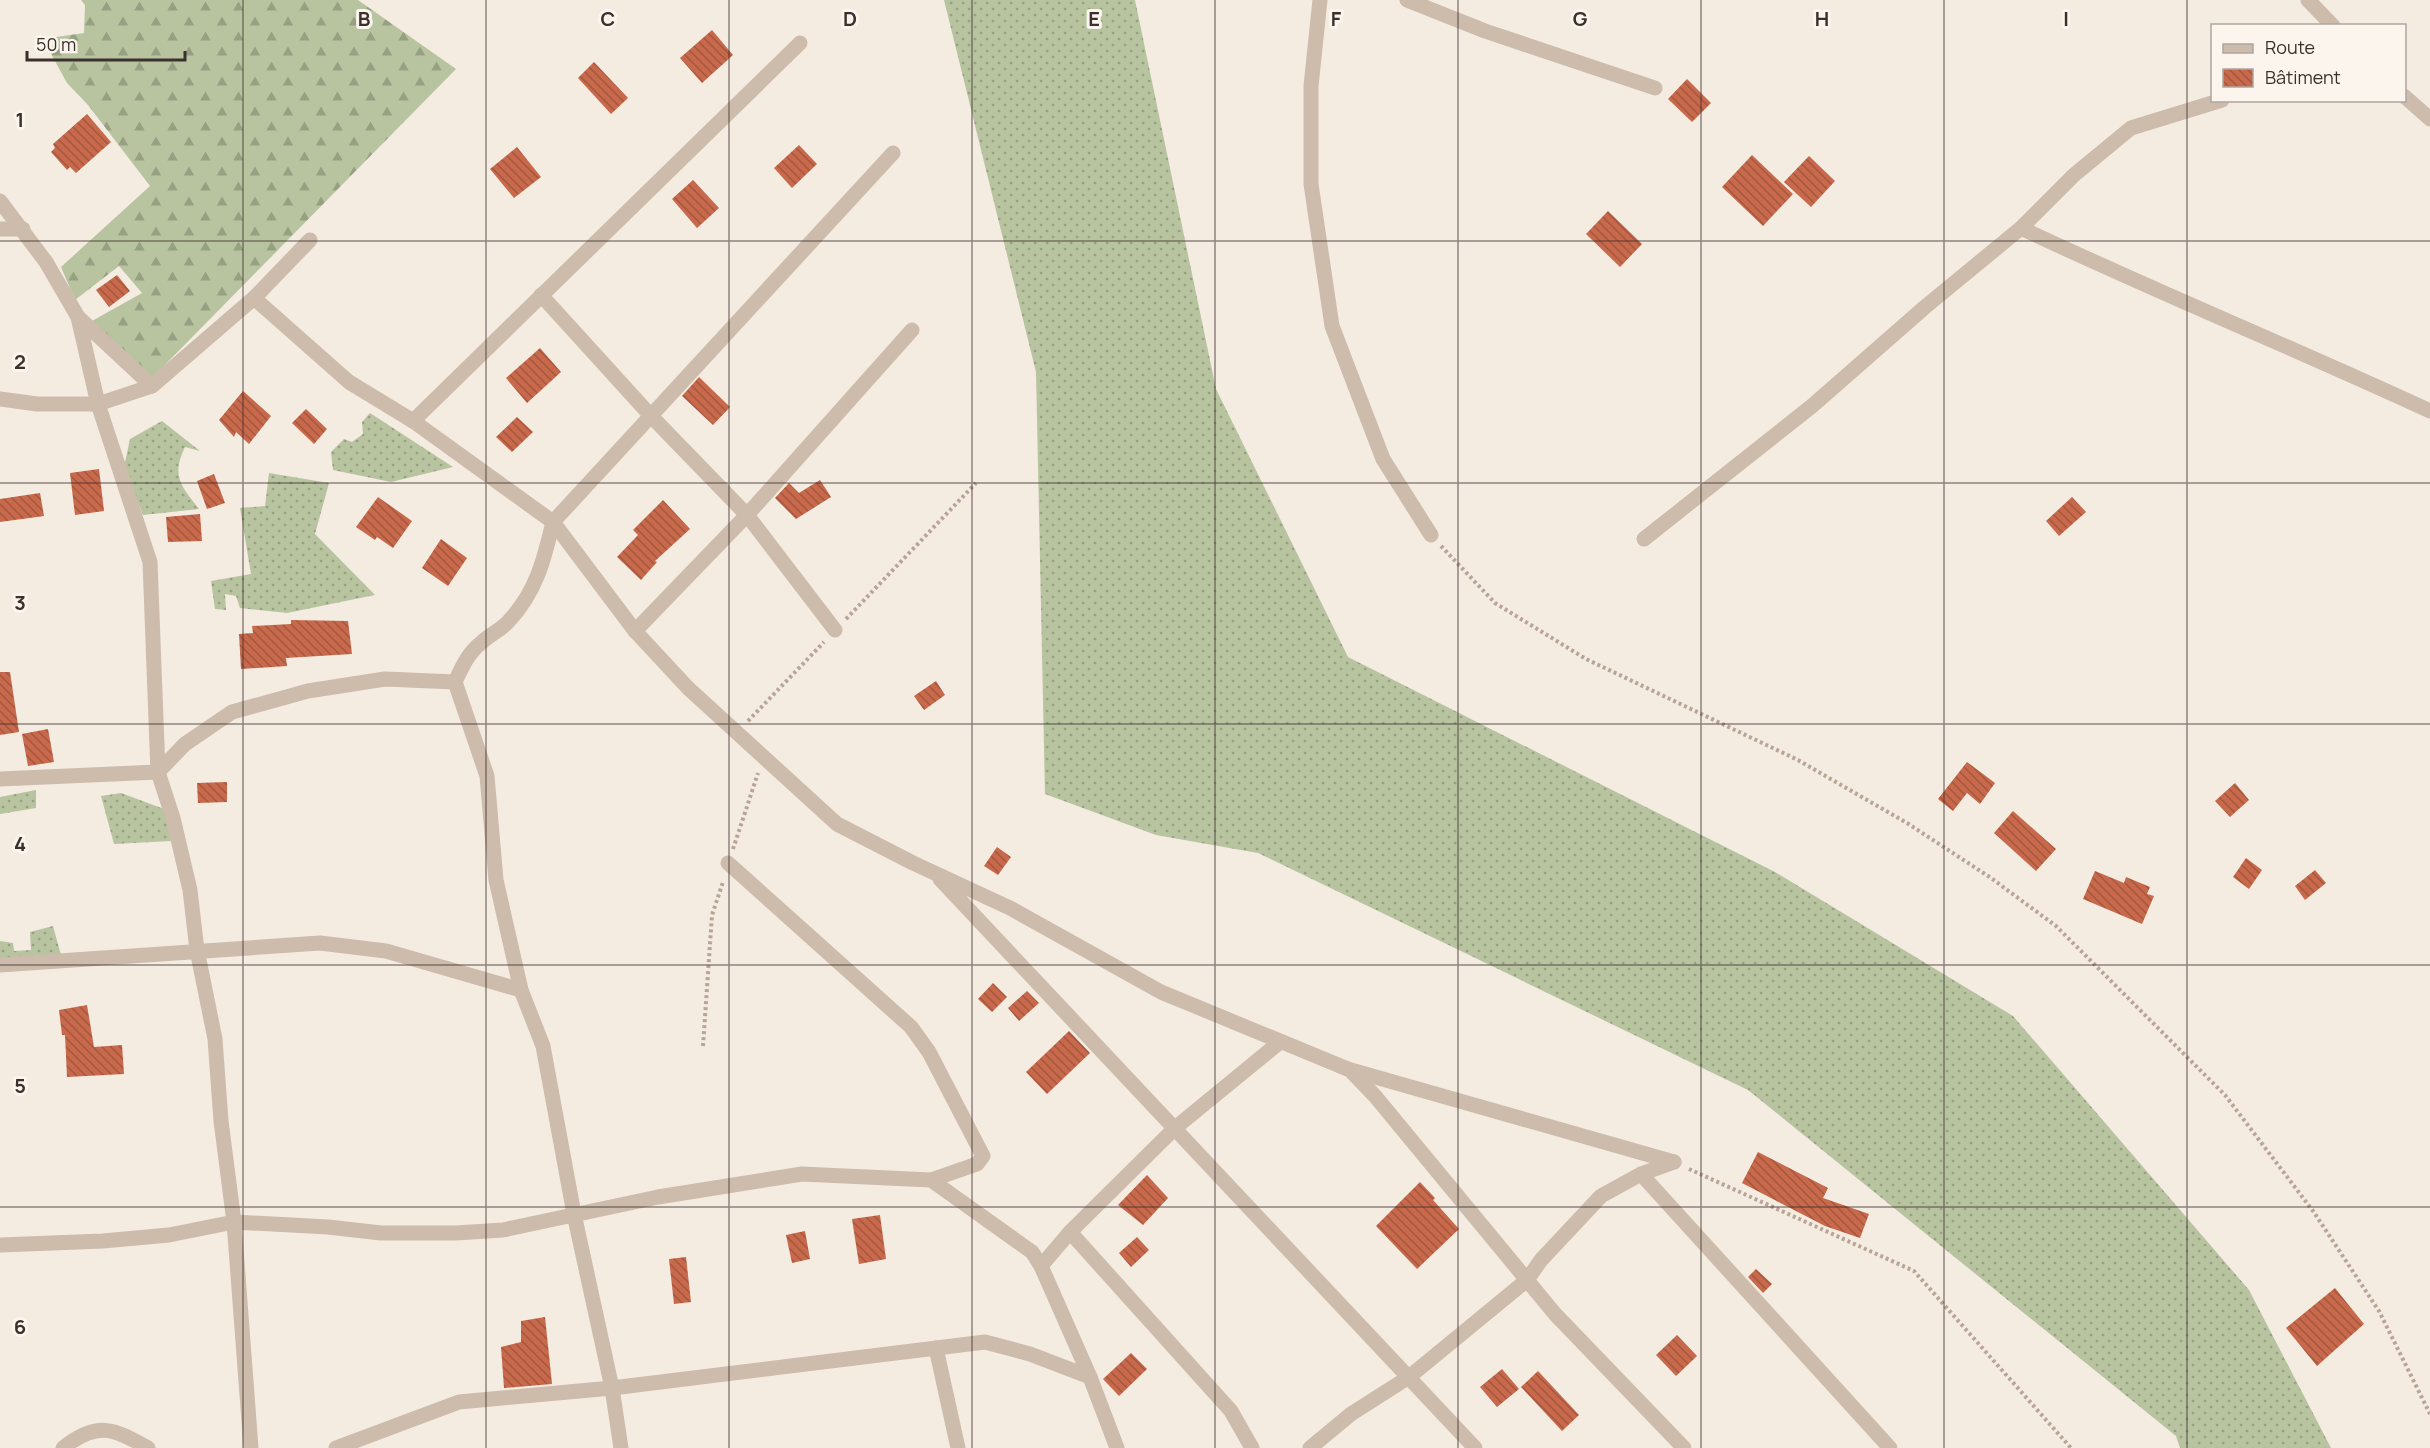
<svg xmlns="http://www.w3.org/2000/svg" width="2430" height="1448" viewBox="0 0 2430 1448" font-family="Manrope,sans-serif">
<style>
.grass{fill:url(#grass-dots)}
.forest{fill:url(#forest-firs)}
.building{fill:url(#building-back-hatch)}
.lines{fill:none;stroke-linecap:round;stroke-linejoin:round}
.path{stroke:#b9a596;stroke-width:4;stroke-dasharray:3 3;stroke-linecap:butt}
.minor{stroke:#cdbbac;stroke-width:15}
.grid{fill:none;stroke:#3b302b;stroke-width:1.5;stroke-opacity:0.55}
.grid-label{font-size:20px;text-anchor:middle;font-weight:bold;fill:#3b302b;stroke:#fbf5ee;stroke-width:6;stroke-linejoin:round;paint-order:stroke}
</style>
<defs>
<pattern id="grass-dots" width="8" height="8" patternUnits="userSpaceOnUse" patternTransform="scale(1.5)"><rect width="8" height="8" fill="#b8c4a0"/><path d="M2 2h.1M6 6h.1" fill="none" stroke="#97a083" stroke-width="1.8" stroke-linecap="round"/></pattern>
<pattern id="forest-firs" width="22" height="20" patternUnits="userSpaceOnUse" patternTransform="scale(1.5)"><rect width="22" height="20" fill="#b8c4a0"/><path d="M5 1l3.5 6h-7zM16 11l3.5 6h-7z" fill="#97a083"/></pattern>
<pattern id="building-back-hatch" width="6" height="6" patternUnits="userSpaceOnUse" patternTransform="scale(1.5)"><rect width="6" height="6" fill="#c8694b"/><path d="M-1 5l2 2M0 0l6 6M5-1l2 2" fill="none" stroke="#a4573f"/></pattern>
</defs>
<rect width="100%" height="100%" fill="#f4ebe1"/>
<g class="grass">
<polygon points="944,0 1135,0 1216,389 1348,657 1775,872 2013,1016 2249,1290 2331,1448 2180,1448 2176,1436 1748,1090 1258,853 1156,835 1045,794 1036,372"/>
<polygon points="370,413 453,467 391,482 333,470 331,452 344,439 352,442 363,434 362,422"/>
<path d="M162,421L200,451L185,447C171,476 181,486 199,509L143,515L124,467L130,439Z"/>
<polygon points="269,473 329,483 315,534 375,595 287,613 240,608 236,596 225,594 226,610 215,609 211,581 251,574 240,508 265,506"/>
<polygon points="36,790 36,808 0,814 0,797"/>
<polygon points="121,793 164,809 171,841 114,844 101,796"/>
<polygon points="53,926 61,955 0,961 0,941 13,943 14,951 31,950 30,932"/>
</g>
<polygon class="forest" points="81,0 358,0 456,69 152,378 92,321 142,293 119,266 75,300 61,267 150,186 88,105 67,83 50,52 56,37 84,33 85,5"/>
<g class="building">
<polygon points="712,30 733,55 702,83 680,58"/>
<polygon points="594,62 628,98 611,114 578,78"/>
<polygon points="1687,79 1711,103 1692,122 1668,99"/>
<polygon points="87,114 111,142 76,173 70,167 67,170 51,152 55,148 53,144"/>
<polygon points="799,145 817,164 792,188 774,168"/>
<polygon points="517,147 541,177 514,198 490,169"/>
<polygon points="1752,155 1793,194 1763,226 1722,187"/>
<polygon points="1809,156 1835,181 1811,207 1784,182"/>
<polygon points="693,180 719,208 697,228 672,199"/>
<polygon points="1608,211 1642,244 1620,267 1586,234"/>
<polygon points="117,275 130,291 109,307 96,290"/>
<polygon points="540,348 561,372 527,403 506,378"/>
<polygon points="699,377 730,407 713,425 682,396"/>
<polygon points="243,391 271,416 249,444 236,432 234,437 219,420"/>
<polygon points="306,409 327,429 314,444 292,423"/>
<polygon points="517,417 533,432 512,452 496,437"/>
<polygon points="99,469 104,511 75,515 70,473"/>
<polygon points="214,474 225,503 207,509 197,481"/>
<polygon points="820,480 831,497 796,519 775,498 789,483 799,493"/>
<polygon points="40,493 44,516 0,522 0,499"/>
<polygon points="378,497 412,521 393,548 377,537 375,540 356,527"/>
<polygon points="2072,497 2086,512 2059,536 2046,521"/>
<polygon points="663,500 690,529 655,561 657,562 641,580 617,557 638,535 633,530"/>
<polygon points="200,514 202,541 168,542 166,517"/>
<polygon points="441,539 467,558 448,586 422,568"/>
<polygon points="291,620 348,621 352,654 286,658 287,666 241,669 239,634 253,633 252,626 291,624"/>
<polygon points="0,672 10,672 19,732 0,735"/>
<polygon points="936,681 945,695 924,710 914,696"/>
<polygon points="48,729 54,762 28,766 22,734"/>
<polygon points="1967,762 1995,783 1980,804 1967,793 1953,811 1938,799"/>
<polygon points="227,782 227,802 198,803 197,783"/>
<polygon points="2235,783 2249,800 2230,817 2215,801"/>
<polygon points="2013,811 2056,849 2036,871 1994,833"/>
<polygon points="997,847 1011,857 998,875 984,866"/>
<polygon points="2246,858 2262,870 2249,889 2233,877"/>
<polygon points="2315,870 2326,883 2305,900 2295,886"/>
<polygon points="2095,871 2124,883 2126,877 2150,887 2147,894 2154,896 2142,924 2083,899"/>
<polygon points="993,983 1007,997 992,1012 978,999"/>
<polygon points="1027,991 1039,1003 1019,1021 1008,1008"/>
<polygon points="87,1005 94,1047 122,1045 124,1074 67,1077 65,1035 62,1035 59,1010"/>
<polygon points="1069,1031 1090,1053 1047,1094 1026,1072"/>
<polygon points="1758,1152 1828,1188 1823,1198 1869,1214 1860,1238 1825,1226 1742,1183"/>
<polygon points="1147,1175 1168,1198 1143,1225 1118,1205"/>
<polygon points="1420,1182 1435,1198 1433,1200 1459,1229 1417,1269 1376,1226"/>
<polygon points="880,1215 886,1259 859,1264 852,1219"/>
<polygon points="805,1231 810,1259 792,1263 786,1235"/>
<polygon points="1137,1237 1149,1250 1131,1267 1119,1253"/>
<polygon points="686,1257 691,1302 674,1304 669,1259"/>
<polygon points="1756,1269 1772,1284 1763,1293 1748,1277"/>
<polygon points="2335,1288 2364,1324 2317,1366 2286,1328"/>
<polygon points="545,1317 552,1384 504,1388 501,1347 521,1342 521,1321"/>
<polygon points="1677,1335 1697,1356 1676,1376 1656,1355"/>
<polygon points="1131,1353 1147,1369 1119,1396 1103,1379"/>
<polygon points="1502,1369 1519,1389 1497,1407 1480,1387"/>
<polygon points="1538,1371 1579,1415 1562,1431 1521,1387"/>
</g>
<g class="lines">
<g class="path">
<polyline points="1441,546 1495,603 1586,659 1798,760 1907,823 1991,878 2056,926 2225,1095 2313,1211 2379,1311 2430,1414"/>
<polyline points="846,619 976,483"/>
<polyline points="748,721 824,642"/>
<polyline points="733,849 758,773"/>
<polyline points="703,1046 712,915 723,882"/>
<polyline points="1689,1169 1914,1271 2071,1448"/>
</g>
<g class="minor">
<polyline points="1320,0 1311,86 1311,184 1332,326 1383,459 1431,535"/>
<polyline points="1407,0 1485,31 1655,88"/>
<polyline points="2308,0 2333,26"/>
<polyline points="2404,96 2430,119"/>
<polyline points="0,201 46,262 78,317 152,386"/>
<path d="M2021,228C2156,292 2294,348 2430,411"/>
<polyline points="0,229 23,229"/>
<polyline points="541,295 651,416 747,515 835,630"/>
<polyline points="254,298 349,382 413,421 553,522 635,631 688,688 837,824 913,863 1010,908 1161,992 1350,1070 1375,1096 1555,1314 1684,1448"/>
<polyline points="78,317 98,404 150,562 158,772 173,818 190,890 197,950 215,1039 221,1121 234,1222 251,1448"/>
<polyline points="0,399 37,404 98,404 152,386 254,298 310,240"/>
<polyline points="413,421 800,43"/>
<polyline points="1644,539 1812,406 1925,307 2021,228 2074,175 2131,128 2222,100"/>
<polyline points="635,631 747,515 912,330"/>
<polyline points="0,779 158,772 185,744 232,712 308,691 385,679 455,682"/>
<polyline points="728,863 911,1027 929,1052 983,1156 977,1164 931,1180"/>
<polyline points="940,879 1475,1448"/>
<polyline points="0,965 320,943 386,951 521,990"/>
<polyline points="1351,1070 1674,1162"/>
<polyline points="1641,1174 1890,1448"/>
<polyline points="1070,1232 1231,1411 1252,1448"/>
<polyline points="0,1245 103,1241 169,1235 234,1222 328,1227 381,1233 456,1233 503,1230 658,1197 802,1174 931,1180 1032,1252 1041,1266 1090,1377 1117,1448"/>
<polyline points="1041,1266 1070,1232 1175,1128 1280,1042"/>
<polyline points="936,1348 958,1448"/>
<path d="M63,1448C97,1421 113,1428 148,1448"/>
<polyline points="336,1448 459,1402 612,1388 985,1342 1030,1354 1090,1377"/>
<path d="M621,1448L612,1388L574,1214L543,1046L521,990L496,880L487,776L455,682C462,667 468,653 481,643C489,635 499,631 507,623C536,593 544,560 553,522L893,153"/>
<polyline points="1310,1448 1351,1414 1409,1377 1527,1280 1541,1260 1601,1196 1641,1174 1674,1162"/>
</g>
</g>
<path class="grid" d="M243,0V1448M486,0V1448M729,0V1448M972,0V1448M1215,0V1448M1458,0V1448M1701,0V1448M1944,0V1448M2187,0V1448M0,241H2430M0,483H2430M0,724H2430M0,965H2430M0,1207H2430"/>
<g class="grid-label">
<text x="364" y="26">B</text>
<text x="608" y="26">C</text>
<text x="850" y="26">D</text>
<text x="1094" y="26">E</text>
<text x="1336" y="26">F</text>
<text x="1580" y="26">G</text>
<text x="1822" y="26">H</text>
<text x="2066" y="26">I</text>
<text x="20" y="127">1</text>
<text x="20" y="369">2</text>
<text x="20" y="610">3</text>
<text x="20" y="851">4</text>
<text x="20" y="1093">5</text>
<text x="20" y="1334">6</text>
</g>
<rect x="2211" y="24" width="195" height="78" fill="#fbf5ee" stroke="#aea6a0" stroke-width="1.5"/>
<rect x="2223" y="44" width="30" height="9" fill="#cdbbac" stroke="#aea6a0" stroke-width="1.5"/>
<text x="2265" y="54" font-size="18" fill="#3b302b">Route</text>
<rect x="2223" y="69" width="30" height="18" fill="url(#building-back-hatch)" stroke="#aea6a0" stroke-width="1.5"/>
<text x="2265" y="84" font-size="18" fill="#3b302b">Bâtiment</text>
<path d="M27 51v9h158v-9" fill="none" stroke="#3b302b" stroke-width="3"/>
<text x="36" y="51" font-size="18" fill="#3b302b" stroke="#fbf5ee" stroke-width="4.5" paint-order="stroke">50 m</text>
</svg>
